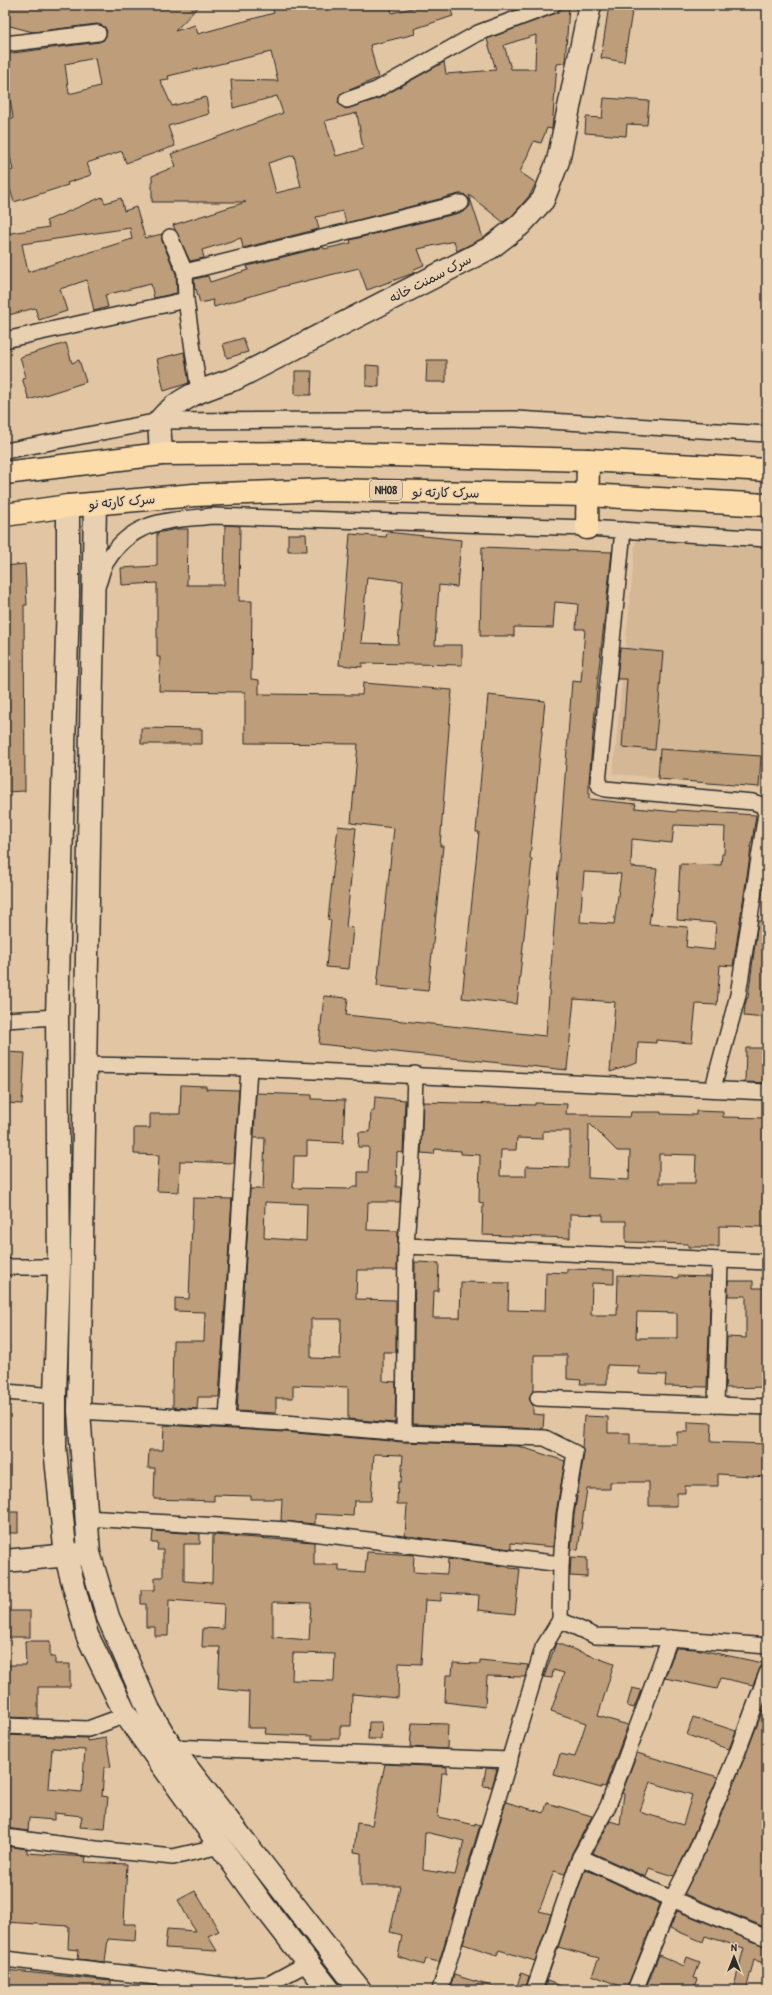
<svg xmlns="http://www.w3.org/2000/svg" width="772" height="1995" viewBox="0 0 772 1995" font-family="'Patrick Hand','Playpen Sans Arabic',sans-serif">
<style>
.built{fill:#d4b795}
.building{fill:#bd9d7a;stroke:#2b2b2b;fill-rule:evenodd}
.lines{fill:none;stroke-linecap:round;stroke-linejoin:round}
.street-casing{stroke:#2b2b2b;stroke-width:18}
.secondary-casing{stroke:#2b2b2b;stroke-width:25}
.highway-casing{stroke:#2b2b2b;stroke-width:25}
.street{stroke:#e8d0b1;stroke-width:15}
.secondary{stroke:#e8d0b1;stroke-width:22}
.highway{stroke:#fddcac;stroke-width:22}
.labels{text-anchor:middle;stroke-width:3;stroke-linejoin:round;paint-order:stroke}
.shield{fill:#e8d0b1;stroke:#645c53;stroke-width:1}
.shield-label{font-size:12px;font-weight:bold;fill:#2b2b2b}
.street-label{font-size:13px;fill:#2b2b2b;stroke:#e8d0b1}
</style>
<rect width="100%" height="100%" fill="#e2c6a4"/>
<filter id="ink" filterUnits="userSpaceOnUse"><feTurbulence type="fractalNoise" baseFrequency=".025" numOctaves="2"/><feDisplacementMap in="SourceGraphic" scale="8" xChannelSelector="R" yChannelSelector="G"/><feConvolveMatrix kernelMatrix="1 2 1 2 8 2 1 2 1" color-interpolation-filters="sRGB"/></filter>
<g filter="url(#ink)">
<polygon class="built" points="636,538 767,547 767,786 613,774"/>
<g class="building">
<path d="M11,5H200L175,31L195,25L198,34L274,13L271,5H390L392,13L424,5H449L453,16L414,29L415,34L370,45L378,78L340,94L338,103L346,109L380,98L444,62L446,74L496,70L487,39L556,13L561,9L569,7L565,63L557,64L552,129L547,128L541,143L534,141L520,172L536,183L530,195L512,216L503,222L469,195L483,238L457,251L454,241L418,249L424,265L412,270L414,273L367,290L359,268L285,286L214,307L213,300L200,303L196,289L195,290L194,279L208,276L210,282L248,270L247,266L323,247L324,249L351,243L350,240L463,212L470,206V200L464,194H459L346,223L343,211L316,217L319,229L243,248L241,238L202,250L204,258L190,261L173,225L246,202H152V176L176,166L171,154L283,113L277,96L233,108L231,80L278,81L271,52L168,76L169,79L160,80L172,106L206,97L209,114L168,126L175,146L126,163L122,151L87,163L91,175L67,183L68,185L14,202L5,173L13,170L5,134V119L13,118L5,66V54L99,42L104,40L107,32L105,27L97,24L33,32L6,25ZM536,35L535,69H511L504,45ZM95,58L100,86L69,94L65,64ZM357,113L363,149L336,156L325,121ZM294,155L301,187L276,193L268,163Z"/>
<polygon points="609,5 633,5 624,62 601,58"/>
<polygon points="604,98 649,101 647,125 627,124 626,136 585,133 586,117 602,118"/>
<path d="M102,197L105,203L121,198L124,211L136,207L145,238L162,234V241L176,274L177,293L154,298L151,284L105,295L108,307L94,311L87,280L60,289L67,311L39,320L35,308L5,316V234L49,227L46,221ZM130,228L132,239L28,272L22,244Z"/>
<polygon points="243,338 248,352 227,358 223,344"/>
<polygon points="66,343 72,363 79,360 86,382 29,400 22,378 26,377 20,357"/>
<polygon points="184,352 189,383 164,391 157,359"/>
<polygon points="427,360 446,360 446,382 426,382"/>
<polygon points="366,365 379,366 379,387 366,386"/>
<polygon points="295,371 312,371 311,395 295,395"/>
<polygon points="225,525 240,526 239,601 252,601 251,679 259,680 259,694 362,695 363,683 452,690 440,846 443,846 428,991 377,986 394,828 351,823 358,744 245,743 245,692 159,691 160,657 157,657 157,583 122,585 121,568 157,566 157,533 177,529 188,529 187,585 224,585"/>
<path d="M387,532L461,540L457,587L439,585L435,645H462V665L362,663V667L339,665L350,534L386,537ZM367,577L403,581L398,644L361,643Z"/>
<polygon points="288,534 306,534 307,551 288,551"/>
<path d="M482,547L612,552L598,677L589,781V799L636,804L635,808L676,812L677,810L756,815L752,842H751L750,856L733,966L720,965L717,1005L696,1004L692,1043L656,1040V1043L638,1042L637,1063L610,1072L615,1002L574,999L567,1070L319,1044L324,996L348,998L346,1015L546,1036L572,681L581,682L585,629H576L578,604L555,602L553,628L514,627V636H480ZM674,825L725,827L724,854H722L721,865L680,864L677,920L716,923L714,950L686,947L688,927L649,924L657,869L631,867L632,839L672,843ZM584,872L621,874L614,924L580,922Z"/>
<polygon points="25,564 27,605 24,605 25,791 5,792 5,566"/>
<polygon points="620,648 663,652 655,750 622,747 627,679 617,679"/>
<polygon points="488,695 545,701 530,858 532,859 517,1004 462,998 479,832 476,832"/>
<polygon points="141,728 202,729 202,744 141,744"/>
<polygon points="660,749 761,756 759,787 658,779"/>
<polygon points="338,826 356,828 346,927 353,928 349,969 326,967 331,920 328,920"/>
<polygon points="758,921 767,921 765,1018 744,1016 745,1005 747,998 748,998"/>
<polygon points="746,1048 767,1048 767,1083 745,1082"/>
<polygon points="5,1052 25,1053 22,1104 5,1103"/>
<polygon points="181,1085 206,1086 206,1089 239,1090 234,1163 180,1161 179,1192 157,1191 159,1155 134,1154 134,1128 150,1128 150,1114 180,1114"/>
<path d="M256,1093L312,1095V1099L345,1100L343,1143L307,1141V1156H294L293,1188L351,1189V1187H358V1172H368L369,1147H358L359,1132H370L371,1111H374L375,1097L405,1100L403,1153L397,1152L396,1187H401L400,1202H368L367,1230L398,1231L397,1270H357L356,1299L396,1300V1352H383V1381L396,1382L395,1423L348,1419V1387L293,1385V1398H276V1413L237,1411L250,1189H263L265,1138H254ZM265,1202L307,1204L306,1241L264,1238ZM311,1319H341L340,1359L311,1358Z"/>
<path d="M423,1102L535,1105V1103L567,1104L566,1114H589V1116L630,1117L631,1112H661V1114L696,1115V1111L723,1112V1117L767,1118L765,1227L719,1226V1247H688V1244L626,1242V1221H603V1215L570,1214V1238L482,1235L483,1203L479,1202L480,1155L461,1154V1151L435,1149L434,1154L421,1153ZM589,1123L617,1151H630L629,1180L588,1178ZM543,1131H570V1167L526,1166V1176H500L501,1150H516L517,1138L543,1139ZM659,1154L696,1155L695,1183H659Z"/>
<polygon points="193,1198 232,1199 219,1397 198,1397 197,1409 173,1407 173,1393 172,1393 173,1341 204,1341 205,1312 175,1311 175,1298 189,1299"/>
<path d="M415,1262L439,1263L438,1291H434L433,1318H460L461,1282L509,1283L508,1310L545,1311L546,1272L567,1273V1269L614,1270V1284L592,1283L591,1315H617L618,1275L678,1278V1276L711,1277L707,1387L665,1386L666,1375L639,1374V1366L607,1365V1384H580L581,1380L567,1379V1355H534V1390L529,1398L533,1406V1414L544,1415L543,1429L413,1424ZM637,1312L677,1313V1338H636Z"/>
<polygon points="728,1281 753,1281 753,1288 767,1288 767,1387 725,1388 727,1337 746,1338 746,1296 728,1296"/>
<polygon points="584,1416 608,1417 608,1433 630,1433 630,1444 677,1444 677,1432 688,1432 688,1422 712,1423 711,1442 767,1444 767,1477 718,1474 718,1486 685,1486 685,1493 677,1493 677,1506 649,1506 649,1482 610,1482 610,1489 587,1489 578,1550 571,1549 574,1515 584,1454 582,1448"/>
<polygon points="164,1425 284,1432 403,1442 518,1446 565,1461 556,1513 553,1547 511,1543 511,1549 405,1536 407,1504 397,1504 398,1482 401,1482 403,1455 374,1454 371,1501 354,1501 353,1516 315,1514 315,1524 281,1521 282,1499 251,1499 251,1496 214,1495 214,1501 154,1499 155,1468 148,1468 149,1450 163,1450"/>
<rect x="5" y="1512" width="13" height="21"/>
<path d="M153,1531L200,1534V1544H184V1581L212,1583L213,1535L314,1542V1565H339V1571L365,1573L367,1552L414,1555L413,1572L447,1574L448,1559L509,1567V1568L520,1569L515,1614L478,1610L479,1595L441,1593V1601L425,1600L421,1664L399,1663L398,1698L352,1694L351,1726H340V1739H312V1736L265,1734L266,1728H248L249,1692L218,1689L220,1647H202L203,1628L223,1629L224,1604L169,1600L168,1636H155V1627H146V1604H141V1590H155V1577H163V1550H157L158,1543H152ZM273,1602L311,1603L309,1640L273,1637ZM293,1653L335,1654L334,1681L292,1680Z"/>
<polygon points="571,1557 587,1558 587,1577 570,1576"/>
<rect x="5" y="1611" width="25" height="26"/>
<polygon points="25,1641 50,1641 50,1657 55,1657 55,1664 70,1664 70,1687 38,1687 38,1718 5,1717 5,1665 26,1665"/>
<polygon points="556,1643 614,1664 598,1716 628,1725 605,1787 601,1786 601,1788 554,1775 560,1754 575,1757 586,1723 551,1711 564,1673 553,1670 552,1678 544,1677"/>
<polygon points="676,1648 696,1649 763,1663 753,1685 721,1678 717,1689 665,1678"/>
<polygon points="480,1660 528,1665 525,1677 487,1676 485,1707 445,1702 446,1675 452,1675 453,1663 480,1664"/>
<polygon points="632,1688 641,1690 634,1708 627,1706"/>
<polygon points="767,1699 767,1928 684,1894 703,1857 746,1754"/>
<polygon points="693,1717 736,1731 729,1749 687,1735"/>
<polygon points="369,1722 382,1722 381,1739 368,1739"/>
<polygon points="412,1723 448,1724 447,1749 410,1747"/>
<path d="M5,1735L87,1738V1741L106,1738L111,1767L104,1768L102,1796L108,1797L105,1829L80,1827L82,1816L54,1813V1820L29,1818L28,1831L5,1828ZM52,1748L85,1750L82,1792L49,1789Z"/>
<path d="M637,1753L718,1777L687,1850L674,1876L649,1868L646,1877L593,1853L610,1821L620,1824L624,1794L622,1793ZM650,1782L692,1795L683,1825L643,1813L640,1811Z"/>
<path d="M385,1764L447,1767V1773H442L438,1817L475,1825V1823L480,1825L439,1962L426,1959L424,1965L398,1957L402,1935L390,1932L400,1886H361V1853L354,1852L357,1823L372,1825ZM425,1832L464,1841L455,1875L423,1870Z"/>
<polygon points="486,1768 497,1769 492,1787 483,1786"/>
<polygon points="506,1802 544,1813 547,1803 592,1816 572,1853 565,1874 554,1871 539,1911 551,1914 535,1961 499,1950 497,1955 463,1944"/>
<polygon points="5,1846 27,1849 27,1853 86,1857 85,1862 127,1864 124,1924 136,1924 135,1941 108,1939 105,1962 78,1959 79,1950 68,1949 69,1926 5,1922"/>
<polygon points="585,1869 660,1904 626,1990 618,1990 620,1986 592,1975 599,1958 558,1947"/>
<polygon points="195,1891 219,1931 208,1936 217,1951 165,1948 167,1929 195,1931 178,1900"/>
<polygon points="677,1911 767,1947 767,1964 754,1960 746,1990 733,1990 744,1948 705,1936 703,1942 670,1928"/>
<polygon points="659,1955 684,1966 687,1957 700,1962 694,1978 697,1979 693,1990 645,1990"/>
<polygon points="5,1970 111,1981 111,1990 5,1990"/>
<polygon points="521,1973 529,1976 525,1990 516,1990"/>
<polygon points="454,1975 494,1987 493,1990 449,1990"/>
<polygon points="547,1981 564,1987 564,1990 544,1990"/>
</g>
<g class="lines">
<g class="street-casing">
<g id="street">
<polyline points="5,44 98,33"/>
<polyline points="347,100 376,90 478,33 553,5"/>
<polyline points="170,237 185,272 186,300 199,392"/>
<polyline points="185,272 461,203"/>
<polyline points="5,340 186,300"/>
<polyline points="5,451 159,421 516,419 767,434"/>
<polyline points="623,530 598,782 600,787 605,789 753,802 762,805 766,813 738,995 713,1088"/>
<path d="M98,584C101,577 102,567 107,561C133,519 168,521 212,516L587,528L767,539"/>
<polyline points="5,1020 57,1017"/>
<polyline points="86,1065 249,1068 767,1092"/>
<polyline points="406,1246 767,1262"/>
<polyline points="5,1267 59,1267"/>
<polyline points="5,1392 55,1396"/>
<polyline points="538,1398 767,1407"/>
<polyline points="716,1405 720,1261"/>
<polyline points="79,1411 285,1423 404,1433 545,1438 575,1453 565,1514 561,1564"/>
<polyline points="227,1419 249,1068"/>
<polyline points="404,1433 406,1246 413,1139 415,1074"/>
<polyline points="86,1518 288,1530 561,1564 560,1620 595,1636 670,1638 767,1646"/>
<polyline points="5,1726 88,1729 126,1715"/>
<polyline points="171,1747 510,1760"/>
<polyline points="5,1837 96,1849 173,1857 220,1846"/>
<polyline points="580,1857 672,1899 767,1938"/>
<polyline points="5,1959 231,1986 269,1984 308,1963"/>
<polyline points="440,1990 543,1648 560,1620"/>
<polyline points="534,1990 580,1857 608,1806 670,1638"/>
<polyline points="635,1990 672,1899 695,1854 738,1751 767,1673"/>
</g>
</g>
<g class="secondary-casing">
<g id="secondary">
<path d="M161,454L159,421C180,396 205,389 235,379L490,248L520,225L543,200L558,161L590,5"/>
<polyline points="95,504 79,1411 89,1553 108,1617 149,1710 171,1747 360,1990"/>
<polyline points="68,506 68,596 57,1017 59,1267 55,1396 55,1448 66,1557 87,1635 126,1715 263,1905 329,1990"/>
<polyline points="5,1561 79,1554"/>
</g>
</g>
<g class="highway-casing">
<g id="highway">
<polyline points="5,473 161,454 314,453 588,460 767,470"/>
<polyline points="5,515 68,506 194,495 324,490 587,495 767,505"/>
<polyline points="587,528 588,460"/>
</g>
</g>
<use href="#street" class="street"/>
<use href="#secondary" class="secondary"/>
<use href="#highway" class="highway"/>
</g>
</g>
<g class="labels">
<rect class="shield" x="370" y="480" width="32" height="20" rx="3"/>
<g class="shield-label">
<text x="386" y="494">NH08</text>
</g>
<g class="street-label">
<text transform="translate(430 278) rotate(-27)" y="5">سرک سمنت خانه</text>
<text transform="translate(446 492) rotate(1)" y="5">سرک کارته نو</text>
<text transform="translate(122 501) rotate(-5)" y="5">سرک کارته نو</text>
</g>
</g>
<rect width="772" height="1995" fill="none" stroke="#e8d0b1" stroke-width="20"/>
<rect x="10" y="10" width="752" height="1975" fill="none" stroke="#2b2b2b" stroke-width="1.5" filter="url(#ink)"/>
<g transform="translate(734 1957)" stroke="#e8d0b1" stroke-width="3" paint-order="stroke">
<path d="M0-3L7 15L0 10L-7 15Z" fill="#2b2b2b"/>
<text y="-6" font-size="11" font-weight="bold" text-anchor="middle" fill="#2b2b2b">N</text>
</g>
</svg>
